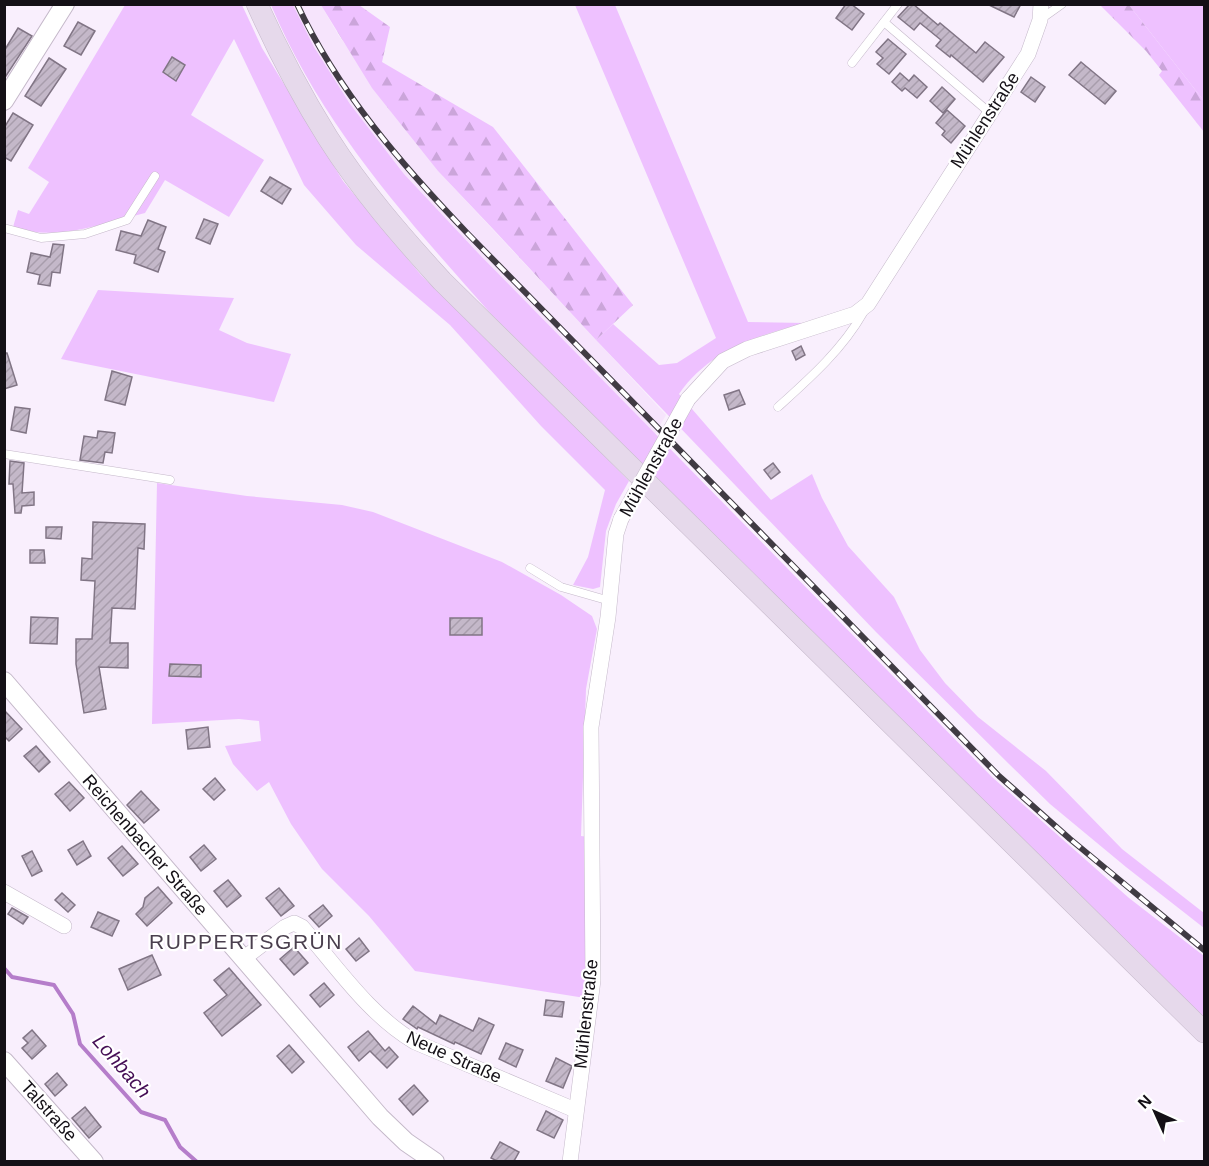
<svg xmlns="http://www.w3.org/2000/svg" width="1209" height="1166" viewBox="0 0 1209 1166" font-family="Arial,sans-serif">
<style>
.built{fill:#f6e4fc}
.green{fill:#eec1ff}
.forest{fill:url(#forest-firs)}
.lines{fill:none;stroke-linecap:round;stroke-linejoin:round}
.stream{stroke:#b57dca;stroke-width:4}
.building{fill:url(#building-hatch);stroke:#817585;stroke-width:1.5}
.service-casing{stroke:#c5b9ca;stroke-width:9}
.minor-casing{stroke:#c5b9ca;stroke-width:16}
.tertiary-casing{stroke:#c5b9ca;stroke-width:20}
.secondary-casing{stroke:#c5b9ca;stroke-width:22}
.service{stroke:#fff;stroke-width:8}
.minor{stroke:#fff;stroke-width:15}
.tertiary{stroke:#fff;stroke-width:18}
.secondary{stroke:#e6d9eb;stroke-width:21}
.rail-casing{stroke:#403b43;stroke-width:6}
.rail{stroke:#fff;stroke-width:4;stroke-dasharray:11;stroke-linecap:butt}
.minor-bridge-casing{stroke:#c5b9ca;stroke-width:16;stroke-linecap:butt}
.minor-bridge{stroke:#fff;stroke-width:15}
.labels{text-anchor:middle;stroke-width:4.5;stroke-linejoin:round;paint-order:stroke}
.street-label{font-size:18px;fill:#141016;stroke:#fff}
.water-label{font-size:20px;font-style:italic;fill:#450e55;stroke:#fff}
.quarter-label{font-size:21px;letter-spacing:1.5px;fill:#4a3f4e;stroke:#fff}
</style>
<defs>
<pattern id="forest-firs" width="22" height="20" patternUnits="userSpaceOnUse" patternTransform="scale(1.5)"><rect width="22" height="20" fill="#eec1ff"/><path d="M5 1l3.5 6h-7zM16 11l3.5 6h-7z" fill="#cba5da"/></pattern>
<pattern id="building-hatch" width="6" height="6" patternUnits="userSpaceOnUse" patternTransform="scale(1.5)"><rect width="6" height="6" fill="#c4b8c9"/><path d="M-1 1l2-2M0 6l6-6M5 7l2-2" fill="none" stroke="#a89dac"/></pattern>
</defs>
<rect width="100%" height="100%" fill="#f9effd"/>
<polygon class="built" points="293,5 321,5 339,36 438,171 666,415 655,434 480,255 404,174 350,104 314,47"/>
<g class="green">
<path d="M125,5H242L262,48L343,181L421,275L533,384L629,481L616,504L606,531L600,587L593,589L573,585L588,557L605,490L541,426L450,325L356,245L304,185L234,39L191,115L264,160L229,217L165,180L145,213C99,224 59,242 13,227L18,210L29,214L49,182L28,168Z"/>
<path d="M271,5H293L314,47L350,104L404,174L480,255L992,777L1129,898L1204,956V1019L492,315C406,218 322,126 271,5Z"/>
<path d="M575,5H615L748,322L805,323C756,336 710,350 679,394L771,500L812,474L822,498L848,546L894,597L920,650L945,683L978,717L1046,771L1122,849L1204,913V928L1126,867L1050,804L1009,764L876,632L596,340L613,324L659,365L677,363L716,338Z"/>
<polygon points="1129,5 1204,5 1204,101"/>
<polygon points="98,290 234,298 219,330 247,343 291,354 274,402 61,359"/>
<polygon points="157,483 247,496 342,505 373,512 502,562 561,595 592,616 597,629 586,689 581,836 597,838 585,998 415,971 369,916 322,869 291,824 269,782 257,791 233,764 225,746 261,741 259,721 239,719 152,724"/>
</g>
<g class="forest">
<polygon points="321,5 359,5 390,27 382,62 493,127 633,305 596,340 494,230 438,171 372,88"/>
<polygon points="1100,5 1129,5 1204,101 1204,132 1159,75 1162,71 1146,51"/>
</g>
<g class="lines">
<polyline class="stream" points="4,968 12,977 54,985 73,1014 80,1044 141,1112 165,1120 180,1147 197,1162"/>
</g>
<g class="building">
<polygon points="846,4 851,4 864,14 852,30 836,18"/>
<polygon points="910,4 913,4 938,25 940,23 976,53 985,42 1004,57 983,82 951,55 950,57 936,46 941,40 920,23 914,30 898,17"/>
<polygon points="987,4 1021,4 1014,17"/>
<polygon points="78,22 95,31 81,55 64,46"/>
<polygon points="18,28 32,36 4,79 4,51"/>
<polygon points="888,39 906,54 889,74 877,64 883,58 876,52"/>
<polygon points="172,57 185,65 176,81 163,72"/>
<polygon points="49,58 66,69 41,106 25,96"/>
<polygon points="1081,62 1116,91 1105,104 1069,75"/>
<polygon points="900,73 909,81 914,75 927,87 917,98 905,88 902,91 892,82"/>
<polygon points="1031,77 1045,87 1035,102 1021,92"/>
<polygon points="942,87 955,99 943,113 930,101"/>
<polygon points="947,110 965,126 951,143 942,135 945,131 936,123"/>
<polygon points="13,113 33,125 11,161 4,157 4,128"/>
<polygon points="270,177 291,189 282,204 261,191"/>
<polygon points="204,219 218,224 210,244 196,238"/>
<polygon points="148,220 166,227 158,249 165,252 158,272 134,263 136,255 116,250 121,231 141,236"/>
<polygon points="53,244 64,245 60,273 52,272 50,286 38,284 40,275 27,272 31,253 50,257"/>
<polygon points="801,346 805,355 796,360 792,351"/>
<polygon points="4,353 7,353 17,385 4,389"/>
<polygon points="112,371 132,377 125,405 105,400"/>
<polygon points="739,390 745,404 729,410 724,395"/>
<polygon points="15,407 30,409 26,433 11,430"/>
<polygon points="98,431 115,433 112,453 105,452 103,463 80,460 84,436 97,438"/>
<polygon points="10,461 24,463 22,493 34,492 34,505 22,506 21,513 15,513 13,484 9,484"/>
<polygon points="773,463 780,472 771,479 764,470"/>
<polygon points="93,522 145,524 144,549 138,548 135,609 112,608 110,643 128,643 128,668 99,667 106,709 84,713 76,664 76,639 92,639 95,581 81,580 82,558 92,559"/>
<polygon points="46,527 62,527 61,539 46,538"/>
<polygon points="30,550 44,550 45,563 30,563"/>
<polygon points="31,617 58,618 57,644 30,643"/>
<rect x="450" y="618" width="32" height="17"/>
<polygon points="170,664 201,665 201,677 169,676"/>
<polygon points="4,710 22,729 9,741 4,736"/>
<polygon points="208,727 210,747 188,749 186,730"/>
<polygon points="36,746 50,762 39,772 24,756"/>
<polygon points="215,778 225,790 214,800 203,789"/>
<polygon points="69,782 84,798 70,811 55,794"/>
<polygon points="141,791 159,810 144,823 127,805"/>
<polygon points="83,841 91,856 77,865 68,850"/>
<polygon points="204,845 216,859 201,871 190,857"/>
<polygon points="122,846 138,864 123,876 108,858"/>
<polygon points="32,851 42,871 32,876 22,856"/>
<polygon points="228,880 241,896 227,907 214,891"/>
<polygon points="158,887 172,903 147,926 136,914 143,907 145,898"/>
<polygon points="279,888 294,906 281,916 266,898"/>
<polygon points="62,893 75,905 68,912 55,900"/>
<polygon points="323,905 332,916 319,927 309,916"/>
<polygon points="12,908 28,917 23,924 8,914"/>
<polygon points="98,912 119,921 112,936 91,927"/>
<polygon points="359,938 369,951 356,961 346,949"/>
<polygon points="294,947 308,963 294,975 280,959"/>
<polygon points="152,955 161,975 128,990 119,969"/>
<polygon points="229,968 261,1005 222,1036 204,1013 227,995 214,980"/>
<polygon points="324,983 334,995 320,1007 310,995"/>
<polygon points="546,1000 564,1002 562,1017 544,1015"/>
<polygon points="413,1006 436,1024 440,1015 473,1031 479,1018 494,1025 481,1054 455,1042 454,1044 418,1027 417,1029 403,1019"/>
<polygon points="32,1030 46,1046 32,1059 22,1048 28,1043 23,1038"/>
<polygon points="368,1031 385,1051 389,1047 398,1057 387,1068 370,1051 359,1061 348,1047"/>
<polygon points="506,1043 523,1050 516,1067 499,1059"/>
<polygon points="289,1045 304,1062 292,1073 277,1056"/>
<polygon points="556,1058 572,1066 563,1088 546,1081"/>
<polygon points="57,1073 67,1085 55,1096 45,1084"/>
<polygon points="414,1085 428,1101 413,1115 399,1099"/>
<polygon points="85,1107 101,1127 89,1138 72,1118"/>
<polygon points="546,1111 563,1120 554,1138 537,1130"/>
<polygon points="500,1142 519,1152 514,1161 497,1161 491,1158"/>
</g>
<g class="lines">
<g class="service-casing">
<g id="service">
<polyline points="1041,19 1062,4"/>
<polyline points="884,22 990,113"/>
<polyline points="852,63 898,4"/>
<polyline points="4,228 41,238 85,234 127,220 155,176"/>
<path d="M778,407C809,379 842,350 863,313"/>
<polyline points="4,454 170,480"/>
<polyline points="530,568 561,587 610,601"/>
</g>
</g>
<g class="minor-casing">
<g id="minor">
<polyline points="688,399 723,361 747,349 855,314 868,304 1028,54 1040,20 1041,4"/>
<polyline points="4,892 64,926"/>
<path d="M243,959L285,927L294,923L302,927C337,967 369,1015 415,1042L575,1110"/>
<polyline points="570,1162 593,980 591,727 608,617 616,534 621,519"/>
</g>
</g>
<g class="tertiary-casing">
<g id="tertiary">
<polyline points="4,101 65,4"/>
<polyline points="4,681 380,1117 406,1142 435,1162"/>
<polyline points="4,1061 94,1162"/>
</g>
</g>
<g class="secondary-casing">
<path id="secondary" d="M257,4C278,51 301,95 328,138C361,190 401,236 442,281L1204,1032"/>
</g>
<use href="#service" class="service"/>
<use href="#minor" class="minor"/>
<use href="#tertiary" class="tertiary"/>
<use href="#secondary" class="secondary"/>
<g class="rail-casing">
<path id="rail" d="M297,4C338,92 403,166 469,235L999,776L1070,839L1204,950"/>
</g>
<use href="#rail" class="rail"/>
<g class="minor-bridge-casing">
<polyline id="minor-bridge" points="621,519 688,399"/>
</g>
<use href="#minor-bridge" class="minor-bridge"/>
</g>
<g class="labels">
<g class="street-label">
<text transform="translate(985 120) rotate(-57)" y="6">Mühlenstraße</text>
<text transform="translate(651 467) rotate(-61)" y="6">Mühlenstraße</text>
<text transform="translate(145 845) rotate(49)" y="6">Reichenbacher Straße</text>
<text transform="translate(586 1014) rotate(-84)" y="6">Mühlenstraße</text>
<text transform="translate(454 1057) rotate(24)" y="6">Neue Straße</text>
<text transform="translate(49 1111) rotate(48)" y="6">Talstraße</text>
</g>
<g class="water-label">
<text transform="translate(122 1066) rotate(49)" y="7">Lohbach</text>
</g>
<g class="quarter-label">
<text x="246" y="949">RUPPERTSGRÜN</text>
</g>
</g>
<rect width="1209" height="1166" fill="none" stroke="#141016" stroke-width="12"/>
<g transform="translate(1155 1112) rotate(315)" stroke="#ffffff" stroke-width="4.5" paint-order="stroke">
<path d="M0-4.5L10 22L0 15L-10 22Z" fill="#141016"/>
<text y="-9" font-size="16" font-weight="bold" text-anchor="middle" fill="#141016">N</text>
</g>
</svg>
